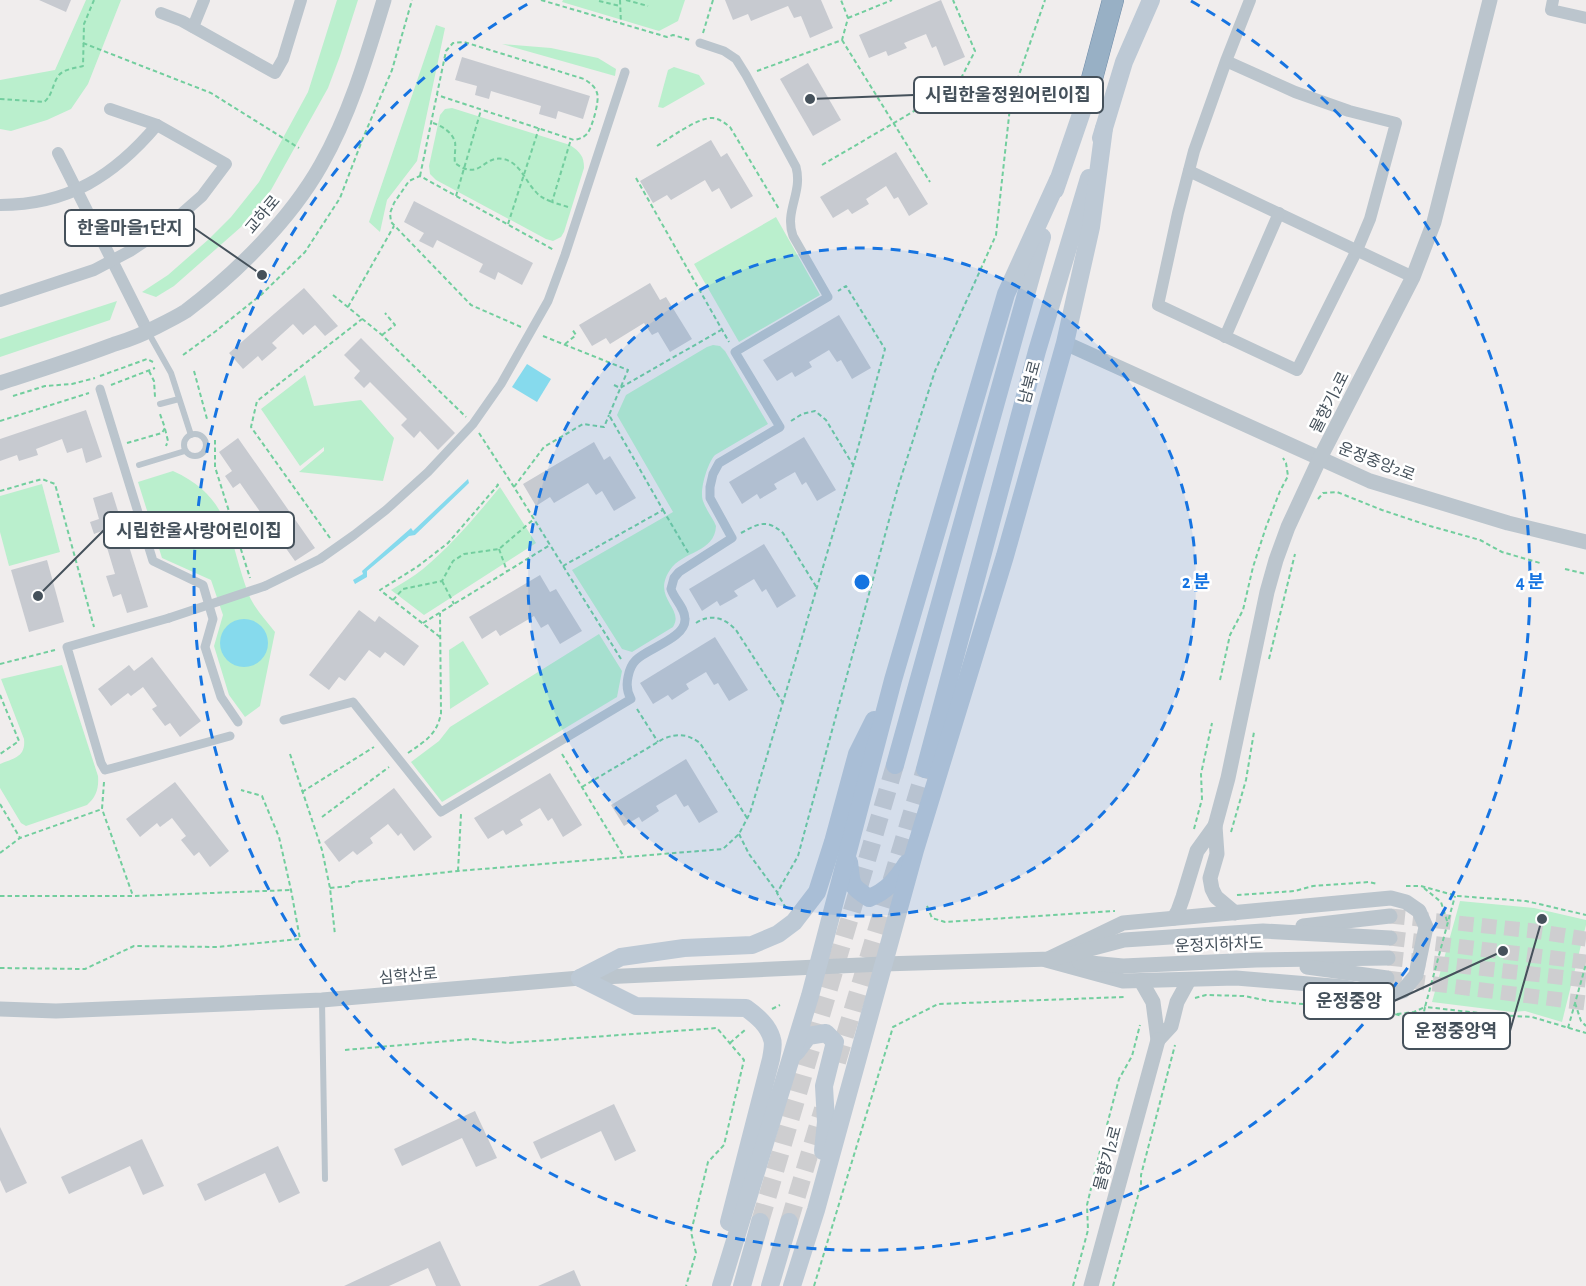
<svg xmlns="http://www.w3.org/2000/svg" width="1586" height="1286" viewBox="0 0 1586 1286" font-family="'Alegreya Sans','Noto Sans KR',sans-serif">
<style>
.green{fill:#baefcd}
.water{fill:#86daed}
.building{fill:#c7cad0}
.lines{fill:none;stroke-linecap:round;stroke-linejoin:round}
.tertiary-tunnel{stroke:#ceced0;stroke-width:15;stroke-dasharray:15 8;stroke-linecap:butt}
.secondary-tunnel{stroke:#ceced0;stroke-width:18;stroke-dasharray:18 9;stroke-linecap:butt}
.trunk-casing{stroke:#6f8ca9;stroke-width:22}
.path{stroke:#72ce9e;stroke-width:2;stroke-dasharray:4.5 3;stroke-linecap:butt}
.service{stroke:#bbc5cd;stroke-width:6}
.pedestrian{stroke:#bbc5cd;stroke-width:9}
.minor{stroke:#bbc5cd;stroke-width:12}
.tertiary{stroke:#bbc5cd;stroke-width:15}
.secondary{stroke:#bdc9d5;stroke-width:18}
.trunk{stroke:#98b0c5;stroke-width:21}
.pedestrian-bridge{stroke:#bbc5cd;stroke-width:9}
.ring{fill:none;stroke:#1674e1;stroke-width:3;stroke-dasharray:10 8}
.labels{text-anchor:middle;stroke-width:5;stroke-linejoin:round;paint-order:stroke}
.street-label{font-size:16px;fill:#45515b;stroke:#fff}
.centre{fill:#1674e1;stroke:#fff;stroke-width:3}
.ring-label{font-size:18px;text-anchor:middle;font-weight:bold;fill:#1674e1;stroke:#fff;stroke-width:5;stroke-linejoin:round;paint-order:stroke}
.leader{fill:none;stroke:#45515b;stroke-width:2}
.callout-dot{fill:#45515b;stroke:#fff;stroke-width:2}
.callout{fill:#fff;stroke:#45515b;stroke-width:2}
.callout-label{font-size:18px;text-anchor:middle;font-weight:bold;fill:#45515b}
</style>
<rect width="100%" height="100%" fill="#f0eded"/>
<g class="green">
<polygon points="86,0 121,0 88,84 71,109 47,120 11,131 0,129 0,80 55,70"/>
<polygon points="337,0 358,0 340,56 328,88 271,190 241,227 174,286 156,297 142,292 168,275 209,239 231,217 259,182 308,92"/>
<polygon points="563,0 685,0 678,21 659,31 562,2"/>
<polygon points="436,25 445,28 417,161 387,200 380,232 369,222"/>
<polygon points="502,44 551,48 598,58 616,69 615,76"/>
<polygon points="674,67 699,75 705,84 663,108 658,107 668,70"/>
<path d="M452,108L570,145C580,152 584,156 584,168L564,232L561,237L553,241L546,239L436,180L430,174L429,166L440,115L445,109Z"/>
<polygon points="776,217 820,295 739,342 694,264"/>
<polygon points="117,301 110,320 0,357 0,339"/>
<path d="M713,345L720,346L725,351L768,424L715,455C708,462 699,490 703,501C706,510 713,518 716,526C715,553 682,551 670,570C651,598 685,608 673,627L632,652L622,649L572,570L673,512L617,415L626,395L707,347Z"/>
<polygon points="305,375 314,406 361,400 394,438 383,481 299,472 324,451 324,447 300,466 261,409"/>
<path d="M173,471C233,498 228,541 249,595C254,608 267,621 275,632L260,706L245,717L229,695L214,646L223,615L211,580L162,558L138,482Z"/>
<polygon points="42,484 60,552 9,566 0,532 0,496"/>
<path d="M500,487L536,543L424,615L391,590C402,583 413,577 423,569C452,545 476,516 500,487Z"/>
<polygon points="599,634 622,671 617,697 442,802 411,762 439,741 450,727"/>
<polygon points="463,641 489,684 450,709 449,650"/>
<path d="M62,665L98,776C99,789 96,797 87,805L26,826L21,823L0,788V764C14,758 26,757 24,739L1,679Z"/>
<polygon points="1460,901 1534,908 1586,920 1586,925 1562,1022 1525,1011 1512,1012 1432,1002"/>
</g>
<g class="water">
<polygon points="527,364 551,379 537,402 512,387"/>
<polygon points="468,479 469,483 415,535 409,536 367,571 367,577 355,584 353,580 363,574 362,571 411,528 413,531"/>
<circle cx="244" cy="643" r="24"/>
</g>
<g class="building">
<polygon points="39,0 71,0 66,12"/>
<polygon points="725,0 821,0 833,28 810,38 801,16 794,18 788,6 751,21 748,14 733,20"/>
<polygon points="941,0 965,57 944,66 936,46 932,48 926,34 904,43 907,48 888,56 886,51 869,58 859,35"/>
<polygon points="462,57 590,96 583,119 558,111 556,119 539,114 541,106 491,91 489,99 475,95 477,86 455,80"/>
<polygon points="808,63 841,120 813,136 780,79"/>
<polygon points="711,140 721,157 727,153 753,196 731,209 719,188 712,192 705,180 671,200 667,195 653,203 640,181"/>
<polygon points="896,152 928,204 909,216 898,197 894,199 886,186 866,199 869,204 852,214 848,209 833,218 820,197"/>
<polygon points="414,201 533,263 522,285 498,272 495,280 479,272 483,264 437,240 433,248 419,241 424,233 404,222"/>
<polygon points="650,283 660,300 666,297 692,339 670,352 658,332 652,335 644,323 610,344 606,338 592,346 579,325"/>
<polygon points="304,288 338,326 325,336 315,325 303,335 293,324 272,343 277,348 262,361 258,356 243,369 229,353"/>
<polygon points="839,315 871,368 852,379 841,360 837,362 829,350 809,362 812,367 795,377 792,372 777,381 763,360"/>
<polygon points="361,338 455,433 438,450 420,431 414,438 401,425 407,419 370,382 364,388 354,378 360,371 344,355"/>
<polygon points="86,410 102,457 86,463 82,448 67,453 62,439 36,449 38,455 19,461 17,455 0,461 0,439"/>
<polygon points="804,437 836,490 817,501 806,482 802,485 795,472 774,484 777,489 760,499 757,494 742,504 729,482"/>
<polygon points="238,438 315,548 295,561 280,540 273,545 263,531 270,526 240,483 233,488 225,476 232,471 219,452"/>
<polygon points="594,442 604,460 610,456 636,498 614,511 602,491 596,495 588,483 554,503 550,497 536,506 523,484"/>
<polygon points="112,492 148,607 127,613 121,594 113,597 106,576 115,574 102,531 94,534 90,522 99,519 93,498"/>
<polygon points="764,544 796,596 777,608 766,589 762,592 754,579 734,591 738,596 720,606 717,601 702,611 689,589"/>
<polygon points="47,560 64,622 29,632 11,570"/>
<polygon points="540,575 550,592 556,589 582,631 560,644 548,624 541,628 534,616 500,636 496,630 482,639 469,617"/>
<polygon points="359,610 375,622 379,616 419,646 404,666 385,652 380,658 369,650 345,681 339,677 329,690 309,675"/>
<polygon points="715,637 748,690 729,701 718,683 714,685 706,672 686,684 689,689 672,700 668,695 653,704 640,683"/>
<polygon points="152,657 201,721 180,737 170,723 165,726 152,709 157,706 143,687 131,696 128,693 111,706 98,689 129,665 134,671"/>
<polygon points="686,759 718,812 699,823 688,805 684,807 676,794 656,806 659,811 642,822 639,817 624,826 611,805"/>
<polygon points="550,773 582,825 563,837 552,818 548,821 540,808 520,820 523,825 506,835 503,830 488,839 474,818"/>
<polygon points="175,782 229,851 210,867 199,852 194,856 181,840 186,836 172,818 160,827 157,823 140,837 126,819"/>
<polygon points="394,788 432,837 414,851 401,833 398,836 388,824 370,838 373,843 357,855 353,851 339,862 324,842"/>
<polygon points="614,1104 636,1151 615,1161 601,1131 541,1159 533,1142"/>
<polygon points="475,1111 497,1158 476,1167 462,1138 402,1166 394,1149"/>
<polygon points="0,1127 27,1183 6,1193 0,1180"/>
<polygon points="142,1139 164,1186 143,1195 130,1166 69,1194 61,1177"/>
<polygon points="278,1146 300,1193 279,1203 265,1173 205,1201 197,1184"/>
<polygon points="440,1241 461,1286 436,1286 428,1268 389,1286 344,1286"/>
<polygon points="574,1270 581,1286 538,1286"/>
</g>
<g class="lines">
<g class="tertiary-tunnel">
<polyline points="1390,916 1534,931 1586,939"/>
<polyline points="1390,938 1586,962"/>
<polyline points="1388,958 1586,980"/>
<polyline points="1387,978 1586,1003"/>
</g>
<g class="secondary-tunnel">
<polyline points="837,1062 925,769"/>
<polyline points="760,1222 895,765"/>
<polyline points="789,1222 823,1109"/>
</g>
<g class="trunk-casing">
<polyline id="trunk" points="1086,101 1113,0"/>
</g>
<g class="path">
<polyline points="541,0 667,37 673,35 690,40"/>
<polyline points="620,0 621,24"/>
<polyline points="626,0 648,6"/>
<polyline points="599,1 620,6"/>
<polyline points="848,18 892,0"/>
<polyline points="703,33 713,0"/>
<polyline points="842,40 930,182"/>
<polyline points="83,43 211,93 299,148"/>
<polyline points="757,71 842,40 848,18 841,0"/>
<path d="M0,99L44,102C53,95 52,84 59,75C64,69 76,68 83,66L84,24L94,0"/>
<path d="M433,123C442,126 452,132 455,142C456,148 454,157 455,163C480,182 483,155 503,159C520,162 525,181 536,192C540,197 545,199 552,202"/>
<path d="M657,146C670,138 698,117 713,118C720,119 725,123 730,127L779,209"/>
<polyline points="822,165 957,86 975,51 953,0"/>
<path d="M420,176L446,51L453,43L464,42L584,79C590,83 595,86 597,93C600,100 592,128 587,134C583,138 579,139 574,140L437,95"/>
<polyline points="636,178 729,342"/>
<polyline points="456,196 481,110"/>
<polyline points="568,207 552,202 571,139"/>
<polyline points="508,224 539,128"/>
<polyline points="333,295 382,335 466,417"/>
<polyline points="348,307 394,226"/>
<polyline points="521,327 471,305 391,222 390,213 394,203 409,181 420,176 554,250"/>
<polyline points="382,335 395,325 385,313"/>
<polyline points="543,336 628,370 609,415 663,510 563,566"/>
<polyline points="565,344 576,335 572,329"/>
<polyline points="183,355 216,331 262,294 305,252 340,198 363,138 392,70 412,0"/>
<polyline points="149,371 154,381 155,397"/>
<polyline points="194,371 207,419"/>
<polyline points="100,376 147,359 153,362"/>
<polyline points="111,385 155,368"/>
<polyline points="614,385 620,388 721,330"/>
<polyline points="13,396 45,386 72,384 95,378"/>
<polyline points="0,421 89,393"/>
<polyline points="791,421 802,414 815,411 826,420 853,465"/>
<polyline points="165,429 168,441 166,446"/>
<polyline points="479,433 514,487 621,659"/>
<polyline points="215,440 215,467 250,578"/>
<polyline points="127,443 162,433 165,428 160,414"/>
<polyline points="514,487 544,447 583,424 604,427 609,415"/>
<polyline points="0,491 42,479 55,484 94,627"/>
<polyline points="1318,499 1323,493 1337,492 1382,510 1430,526 1480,540 1502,552 1540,563"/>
<polyline points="663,510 689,554"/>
<path d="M741,533C759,523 767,519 783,533L817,588"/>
<polyline points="330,538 251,427 257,401 362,319"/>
<polyline points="499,549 507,571"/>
<polyline points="1565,569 1586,574"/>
<polyline points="442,581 454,604"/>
<polyline points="393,600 403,589 442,581 453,561 464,554 499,549 534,519"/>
<polyline points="423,623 550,545"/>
<path d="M696,623C711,613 725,618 736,630L783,703"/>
<polyline points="440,637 380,590 417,567 448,543 498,485 496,483"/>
<polyline points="1269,659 1295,554"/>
<polyline points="0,664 55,650"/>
<polyline points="1220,680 1230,635 1243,610 1253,567 1266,527 1280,491 1288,476 1286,463 1283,458"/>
<polyline points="0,695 19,741 0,754"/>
<polyline points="637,709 658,742"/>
<path d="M408,753C425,741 437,735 441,713L440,613"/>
<polyline points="290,754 322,850 330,888 335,935"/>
<polyline points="562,754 624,857"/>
<polyline points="104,782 102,809 133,896"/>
<path d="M582,787L663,739C677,733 688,734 700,743L747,818"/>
<polyline points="302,792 374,747"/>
<polyline points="0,804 20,838"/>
<polyline points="322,817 389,767"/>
<polyline points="1194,829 1202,799 1201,774 1212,723"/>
<polyline points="1231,832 1246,780 1254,732"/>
<polyline points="739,834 749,854 777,892"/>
<polyline points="0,853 20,838 102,809"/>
<polyline points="458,871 461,814"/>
<polyline points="1406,886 1421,886 1457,896 1526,901 1586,915"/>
<polyline points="330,888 349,886 353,882 458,871 723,849 739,834 750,813 853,466 885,349 846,286 838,291"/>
<polyline points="1424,888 1441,902 1448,924"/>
<polyline points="1237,895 1295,891 1313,886 1369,882 1377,884"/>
<polyline points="0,896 133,896 291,890"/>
<polyline points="927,906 932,918 945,922 1115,911"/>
<polyline points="786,908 777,893 798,856 898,487 935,371 996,235 1011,98 1045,0"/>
<polyline points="0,968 85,969 134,946 217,947 300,939 291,890 279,837 262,796 241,790"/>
<polyline points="1195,998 1206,995 1244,996 1269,1001 1314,1005 1336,1003 1379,1010 1422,1021 1425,1007 1435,1008 1496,1015 1532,1017 1586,1033"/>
<polyline points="1575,1003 1581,1021 1586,1026"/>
<polyline points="772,1009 780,1005"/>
<polyline points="1397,1014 1414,1012 1425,1007 1455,896"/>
<polyline points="1568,1028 1586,964"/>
<polyline points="730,1043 746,1029"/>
<polyline points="345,1050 471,1039 508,1043 717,1028 744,1060 724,1145 708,1162 691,1232 696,1253 686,1286"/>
<polyline points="1107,1125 1119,1079 1132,1056 1140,1025"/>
<polyline points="814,1286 893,1027 938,1004 1124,997"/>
<polyline points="1073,1286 1088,1230 1087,1205 1100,1151"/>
<polyline points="1113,1286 1141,1185 1141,1175 1175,1045"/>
</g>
<g class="service">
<polyline points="148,332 171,373 191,435"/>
<polyline points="160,404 179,399"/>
<circle cx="195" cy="445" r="11"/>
<polyline points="139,465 185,451"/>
<polyline points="322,1001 325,1179"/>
</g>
<g class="pedestrian">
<polyline points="100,389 153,561 203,585 213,619 205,647 221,697 238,722"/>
<polyline points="265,586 320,559 354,535 386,510 428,472 473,424 501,384 548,301 565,255 625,72"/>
<polyline points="169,618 67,647 101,763 105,770 113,768 230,736"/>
<path d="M284,720L353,702L441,812L631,699C627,692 626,686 628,677C629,671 632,664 636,660C648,648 686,638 685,619C685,608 674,599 671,589L674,578L679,572L732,538L710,498V487L713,474L719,463L780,427L735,352L828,297L793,236C784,211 803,193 796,167L746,75L736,59L724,51L700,43"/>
</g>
<g class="minor">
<polyline points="1553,0 1551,10 1586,18"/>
<polyline points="161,13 182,21 275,73 283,59 301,0"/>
<polyline points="193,27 204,0"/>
<polyline points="1226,61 1295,92 1349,111 1396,123 1370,219 1357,250 1297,370 1158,305 1178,213 1194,151 1226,61 1250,0"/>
<polyline points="58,153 148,332"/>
<polyline points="1189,171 1413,277"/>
<path d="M0,205C68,205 114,176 157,125"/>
<polyline points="0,301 94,270 130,251 169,225 202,196 226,164 157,125 110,109"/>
<polyline points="1225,337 1279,213"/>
</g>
<g class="tertiary">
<polyline points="1065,343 1370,481 1508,523 1586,542"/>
<path d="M0,383C37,371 75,359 112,345C124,341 138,337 150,330C162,324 175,318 186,311C236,273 290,220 321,165C350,114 367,56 384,0"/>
<polyline points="1215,826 1228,778 1267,592 1276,560 1288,527 1320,458 1413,277 1434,222 1490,0"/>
<polygon points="1391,898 1406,902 1419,911 1426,927 1416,975 1403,991 1388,996 1345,987 1236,978 1123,981 1046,960 1123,923"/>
<polyline points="1174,918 1178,911 1183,897 1197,851 1215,826 1217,854 1210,878 1212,889 1216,897 1235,913"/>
<polyline points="1303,926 1390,916"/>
<polyline points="1079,962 1123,966 1256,960 1388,958"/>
<polyline points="1307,967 1387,978"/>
<polyline points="1141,981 1153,1002 1158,1040 1171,1026 1177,1002 1189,980"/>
<polyline points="0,1009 56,1011 322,1000 580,978 883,964 1052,959 1124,940 1263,931 1390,938"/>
<polyline points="1091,1286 1158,1040"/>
</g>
<g class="secondary">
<polyline points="1101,138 1124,62 1151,0"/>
<polyline points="1055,190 1090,88"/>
<polyline points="895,765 1042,237"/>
<polyline points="925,769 1037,351 1089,178"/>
<path d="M849,862C852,885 849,885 869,898C887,891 897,879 907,863"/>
<polyline points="580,978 621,957 684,948 752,945 778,934 794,922 817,892 833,842 857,754 874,720"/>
<path d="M580,978L636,1006L746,1008C757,1016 768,1025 772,1039C774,1044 772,1053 771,1059L729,1222"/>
<polyline points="796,1052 808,1036 826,1033 835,1042 824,1086 826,1122 823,1151"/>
<polyline points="721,1286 810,996 893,680 1006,294 1058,180"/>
<polyline points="742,1286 760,1222"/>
<polyline points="770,1286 789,1222"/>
<polyline points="792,1286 816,1210 915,850 1005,556 1065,343 1091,227 1104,128"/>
</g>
<use href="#trunk" class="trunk"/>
<polyline class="pedestrian-bridge" points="169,618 265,586"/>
</g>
<circle cx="862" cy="582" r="334" fill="#1674e1" fill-opacity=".12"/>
<g class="ring">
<circle cx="862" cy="582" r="334"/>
<path d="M1191 1A668 668 0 1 1 533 1"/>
</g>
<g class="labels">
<g class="street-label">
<text transform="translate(262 214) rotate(-50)" y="6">교하로</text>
<text transform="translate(1029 382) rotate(-75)" y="6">남북로</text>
<text transform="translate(1329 402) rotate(-63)" y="6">물향기2로</text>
<text transform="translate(1377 461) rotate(21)" y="6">운정중앙2로</text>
<text transform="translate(1219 944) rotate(-2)" y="6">운정지하차도</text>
<text transform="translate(408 975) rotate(-5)" y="6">심학산로</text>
<text transform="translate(1107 1158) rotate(-75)" y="6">물향기2로</text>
</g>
</g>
<circle cx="862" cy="582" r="9" class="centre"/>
<g class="ring-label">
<text x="1196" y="588">2 분</text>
<text x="1530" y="588">4 분</text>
</g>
<path class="leader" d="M810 99L914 95M262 275L194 228M38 596L104 530M1503 951L1394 1001M1542 919L1510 1031"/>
<g class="callout-dot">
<circle cx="810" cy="99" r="6"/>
<circle cx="262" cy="275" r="6"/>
<circle cx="38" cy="596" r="6"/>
<circle cx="1503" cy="951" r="6"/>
<circle cx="1542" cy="919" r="6"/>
</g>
<g class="callout">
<rect x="914" y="77" width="189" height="36" rx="6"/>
<rect x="65" y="210" width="129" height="36" rx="6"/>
<rect x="104" y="512" width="190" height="36" rx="6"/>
<rect x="1304" y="983" width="90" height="36" rx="6"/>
<rect x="1403" y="1013" width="107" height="36" rx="6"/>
</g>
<g class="callout-label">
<text x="1008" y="101">시립한울정원어린이집</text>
<text x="130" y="234">한울마을1단지</text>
<text x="199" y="537">시립한울사랑어린이집</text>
<text x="1349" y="1007">운정중앙</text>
<text x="1456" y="1037">운정중앙역</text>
</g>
</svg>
